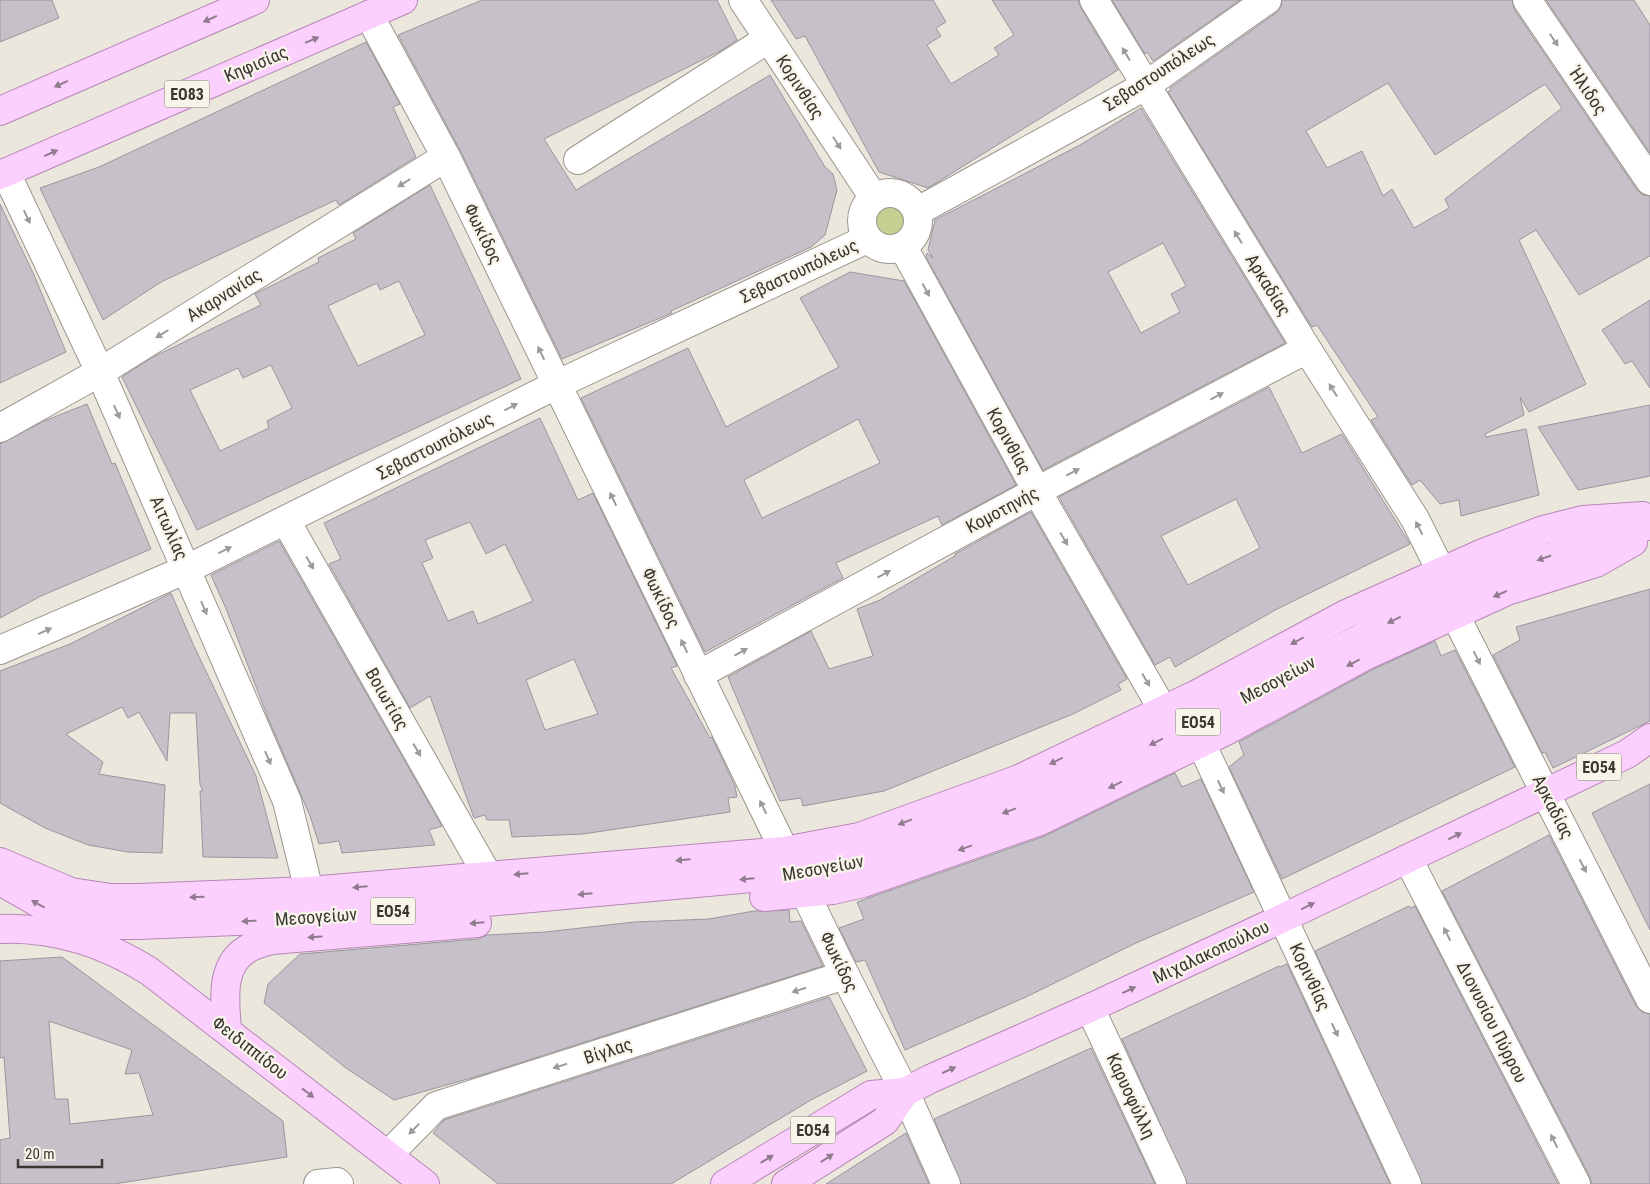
<svg xmlns="http://www.w3.org/2000/svg" width="1650" height="1184" viewBox="0 0 1650 1184" font-family="'Roboto Condensed',sans-serif">
<style>
.green{fill:#c5cf90}
.building{fill:#c6c0c9;stroke:#9b959e;fill-rule:evenodd}
.lines{fill:none;stroke-linecap:round;stroke-linejoin:round}
.minor-casing{stroke:#9b968e;stroke-width:30}
.major-casing{stroke:#b586b7;stroke-width:30}
.minor{stroke:#fff;stroke-width:28}
.major{stroke:#fbd0fe;stroke-width:28}
.oneway{fill:#907c8e}
.oneway2{fill:#9c9b99}
.labels{text-anchor:middle;stroke-width:4.5;stroke-linejoin:round;paint-order:stroke}
.shield{fill:#f9f4ea;stroke:#73706a;stroke-width:1}
.shield-label{font-size:16px;font-weight:bold;fill:#393733}
.street-label{font-size:18px;fill:#393733;stroke:#f9f4ea}
</style>
<rect width="100%" height="100%" fill="#ece7dd"/>
<circle class="green" cx="891" cy="223" r="19"/>
<g class="building">
<polygon points="0,0 52,0 59,18 0,42"/>
<polygon points="482,0 717,0 737,40 722,50 544,139 576,190 770,75 825,167 833,174 837,190 825,235 811,247 671,311 672,313 562,359 460,150 398,35"/>
<polygon points="771,0 933,0 946,22 936,28 941,36 927,45 951,84 999,55 994,48 1014,35 992,0 1078,0 1081,8 1118,70 928,188 879,172 805,36 796,39"/>
<polygon points="1112,0 1240,0 1153,61 1147,52 1145,54"/>
<path d="M1282,0H1512L1514,9L1637,190L1643,195L1650,196V256L1579,295L1536,230L1519,240L1586,384L1529,412L1520,397L1524,415L1485,434L1486,437L1526,429L1539,495L1461,516L1459,500L1440,504L1420,480L1412,485L1371,420L1378,417L1317,325L1312,327L1168,92L1171,90L1170,88L1276,13L1281,7ZM1388,83L1435,155L1545,84L1562,108L1445,199L1449,208L1414,228L1392,189L1383,196L1362,151L1327,168L1306,131Z"/>
<polygon points="1546,0 1634,0 1650,25 1650,153"/>
<polygon points="366,42 400,104 393,107 416,157 339,205 336,200 161,282 103,320 40,188 99,167"/>
<path d="M1141,108L1285,343L1043,470L926,257L927,253L933,258L928,250L935,220L1080,145ZM1163,243L1186,286L1171,294L1180,312L1141,333L1108,272Z"/>
<path d="M430,185L521,379L197,530L122,377L151,358L261,305L255,294L319,262L318,258L356,239L353,233ZM399,281L425,335L358,366L328,306L377,283L380,290ZM271,365L292,408L267,421L269,428L220,451L190,390L238,368L243,378Z"/>
<polygon points="0,204 34,275 66,352 0,383"/>
<path d="M850,272L904,281L1016,485L942,525L938,516L836,563L843,578L705,652L581,398L688,348L726,427L839,367L800,298ZM858,419L880,463L762,518L744,480Z"/>
<polygon points="1650,300 1650,388 1632,361 1625,364 1602,330"/>
<path d="M1269,387L1302,453L1342,434L1410,544L1277,609L1175,667L1170,657L1155,665L1059,497ZM1236,499L1260,548L1188,585L1161,536Z"/>
<polygon points="87,404 112,464 115,463 151,549 41,596 0,618 0,444 44,421"/>
<polygon points="1650,405 1650,476 1578,490 1538,427"/>
<path d="M540,418L578,500L593,493L677,666L671,668L710,738L712,737L735,786L737,797L728,798L730,812L583,834L512,837L509,820H487L485,815L474,818L430,696L410,708L329,564L341,559L324,523ZM470,522L486,554L505,544L533,601L478,624L473,611L448,621L422,563L433,558L425,540ZM574,659L598,714L545,730L526,680Z"/>
<polygon points="1031,512 1127,679 1118,684 1121,690 1073,714 884,791 803,806 801,798 780,801 728,677 811,631 829,669 873,656 857,609 880,600 955,556 955,554"/>
<polygon points="279,541 442,826 429,830 435,845 342,853 339,841 319,844 310,816 268,718 227,611 211,575"/>
<polygon points="1650,589 1650,721 1553,768 1545,752 1542,753 1493,655 1520,640 1516,627"/>
<polygon points="171,593 193,644 256,776 278,858 203,857 200,791 203,791 200,785 196,713 170,713 167,761 139,712 128,718 122,707 66,734 103,762 99,774 165,785 162,853 128,852 88,845 45,828 0,803 0,671 70,644"/>
<polygon points="1435,641 1441,656 1455,650 1515,767 1282,879 1229,767 1244,755 1239,742 1374,669"/>
<polygon points="1175,773 1182,787 1201,779 1254,892 1136,943 1026,997 905,1050 865,960 856,962 839,928 864,919 857,902 1045,836"/>
<polygon points="1650,784 1650,930 1592,813"/>
<polygon points="1549,835 1636,1006 1642,1012 1650,1014 1650,1184 1592,1184 1590,1177 1442,891"/>
<polygon points="1409,906 1410,908 1415,906 1558,1184 1422,1184 1315,951"/>
<polygon points="789,910 790,922 801,921 823,966 485,1074 394,1100 346,1068 264,1003 268,984 300,954 478,939 487,935 545,932 634,922 709,919 754,911"/>
<path d="M62,957L283,1121L287,1157L114,1184H0V1140L10,1138L4,1057L0,1058V961ZM49,1021L132,1050L125,1074L139,1073L153,1115L70,1124L68,1099H55Z"/>
<polygon points="1287,964 1390,1184 1187,1184 1122,1039 1279,966 1280,967"/>
<polygon points="829,997 867,1071 811,1100 671,1184 498,1184 433,1133 444,1120"/>
<polygon points="1091,1048 1155,1184 961,1184 934,1119"/>
<polygon points="906,1133 929,1184 826,1184"/>
</g>
<g class="lines">
<g class="minor-casing">
<g id="minor">
<polyline points="743,0 874,198"/>
<polyline points="1094,0 1307,349 1415,519 1441,571"/>
<polyline points="1527,0 1650,181"/>
<polyline points="369,15 446,157 845,975 905,1092 946,1184"/>
<polyline points="578,160 768,39"/>
<polyline points="6,173 100,372 287,801 309,891"/>
<circle cx="890" cy="221" r="28"/>
<polyline points="918,211 1145,86 1267,0"/>
<polyline points="903,247 1037,491 1163,710"/>
<polyline points="0,428 100,372 446,157"/>
<polyline points="286,521 488,876"/>
<polyline points="1455,615 1650,999"/>
<polyline points="0,650 187,569 556,385 867,239"/>
<polyline points="698,675 1037,491 1307,349"/>
<polyline points="1201,743 1407,1184"/>
<polyline points="1408,859 1576,1184"/>
<polyline points="1090,1008 1172,1184"/>
<polyline points="388,1155 436,1106 845,975"/>
<polyline points="318,1184 337,1182 339,1184"/>
</g>
</g>
<g class="major-casing">
<g id="major">
<polyline points="0,111 255,0"/>
<polyline points="0,175 403,0"/>
<polyline points="0,862 71,892 111,898 139,898 309,891 784,851 859,837 1019,779 1197,694 1346,614 1483,553 1543,530 1583,520 1643,516"/>
<polyline points="0,881 65,918 110,925 138,925 311,918 828,871 907,848 1031,803 1210,716 1402,617 1498,574 1650,525"/>
<polyline points="764,897 833,890 863,883 1040,821 1224,732 1367,655 1507,591 1596,563 1633,542"/>
<path d="M0,929C54,927 104,943 149,971L425,1184"/>
<path d="M227,1030C225,1002 219,964 249,948C256,944 265,942 272,940L477,923"/>
<polyline points="725,1184 871,1095 905,1092"/>
<polyline points="786,1184 885,1121 905,1092 930,1079 1090,1008 1283,918 1627,754 1650,738"/>
</g>
</g>
<use href="#minor" class="minor"/>
<use href="#major" class="major"/>
</g>
<defs><path id="oneway-solid" d="M-6-.8H1V-3.2L6.5 0L1 3.2V.8H-6Z" transform="scale(1.25)"/></defs>
<g class="oneway">
<use href="#oneway-solid" transform="translate(210 19) rotate(156)"/>
<use href="#oneway-solid" transform="translate(312 40) rotate(-23)"/>
<use href="#oneway-solid" transform="translate(61 84) rotate(156)"/>
<use href="#oneway-solid" transform="translate(51 153) rotate(-24)"/>
<use href="#oneway-solid" transform="translate(1544 558) rotate(161)"/>
<use href="#oneway-solid" transform="translate(1500 594) rotate(156)"/>
<use href="#oneway-solid" transform="translate(1394 620) rotate(154)"/>
<use href="#oneway-solid" transform="translate(1297 641) rotate(152)"/>
<use href="#oneway-solid" transform="translate(1353 663) rotate(152)"/>
<use href="#oneway-solid" transform="translate(1156 742) rotate(154)"/>
<use href="#oneway-solid" transform="translate(1056 761) rotate(154)"/>
<use href="#oneway-solid" transform="translate(1115 785) rotate(154)"/>
<use href="#oneway-solid" transform="translate(1009 811) rotate(160)"/>
<use href="#oneway-solid" transform="translate(905 822) rotate(159)"/>
<use href="#oneway-solid" transform="translate(1455 836) rotate(-26)"/>
<use href="#oneway-solid" transform="translate(965 848) rotate(160)"/>
<use href="#oneway-solid" transform="translate(683 860) rotate(175)"/>
<use href="#oneway-solid" transform="translate(521 874) rotate(175)"/>
<use href="#oneway-solid" transform="translate(747 879) rotate(175)"/>
<use href="#oneway-solid" transform="translate(360 887) rotate(175)"/>
<use href="#oneway-solid" transform="translate(585 894) rotate(175)"/>
<use href="#oneway-solid" transform="translate(197 897) rotate(178)"/>
<use href="#oneway-solid" transform="translate(38 904) rotate(-151)"/>
<use href="#oneway-solid" transform="translate(1308 906) rotate(-26)"/>
<use href="#oneway-solid" transform="translate(249 921) rotate(177)"/>
<use href="#oneway-solid" transform="translate(477 923) rotate(175)"/>
<use href="#oneway-solid" transform="translate(315 937) rotate(176)"/>
<use href="#oneway-solid" transform="translate(1129 990) rotate(-25)"/>
<use href="#oneway-solid" transform="translate(949 1070) rotate(-24)"/>
<use href="#oneway-solid" transform="translate(308 1093) rotate(38)"/>
<use href="#oneway-solid" transform="translate(827 1158) rotate(-33)"/>
<use href="#oneway-solid" transform="translate(767 1159) rotate(-31)"/>
</g>
<g class="oneway2">
<use href="#oneway-solid" transform="translate(1554 40) rotate(56)"/>
<use href="#oneway-solid" transform="translate(1126 54) rotate(-121)"/>
<use href="#oneway-solid" transform="translate(837 143) rotate(57)"/>
<use href="#oneway-solid" transform="translate(404 183) rotate(148)"/>
<use href="#oneway-solid" transform="translate(27 217) rotate(65)"/>
<use href="#oneway-solid" transform="translate(1238 237) rotate(-122)"/>
<use href="#oneway-solid" transform="translate(926 290) rotate(61)"/>
<use href="#oneway-solid" transform="translate(162 334) rotate(148)"/>
<use href="#oneway-solid" transform="translate(541 353) rotate(-116)"/>
<use href="#oneway-solid" transform="translate(1333 390) rotate(-122)"/>
<use href="#oneway-solid" transform="translate(1217 396) rotate(-28)"/>
<use href="#oneway-solid" transform="translate(511 407) rotate(-27)"/>
<use href="#oneway-solid" transform="translate(117 412) rotate(66)"/>
<use href="#oneway-solid" transform="translate(1073 472) rotate(-28)"/>
<use href="#oneway-solid" transform="translate(613 499) rotate(-116)"/>
<use href="#oneway-solid" transform="translate(1419 528) rotate(-117)"/>
<use href="#oneway-solid" transform="translate(1064 539) rotate(60)"/>
<use href="#oneway-solid" transform="translate(225 550) rotate(-26)"/>
<use href="#oneway-solid" transform="translate(310 563) rotate(60)"/>
<use href="#oneway-solid" transform="translate(884 574) rotate(-29)"/>
<use href="#oneway-solid" transform="translate(204 608) rotate(67)"/>
<use href="#oneway-solid" transform="translate(45 631) rotate(-24)"/>
<use href="#oneway-solid" transform="translate(684 646) rotate(-116)"/>
<use href="#oneway-solid" transform="translate(741 652) rotate(-29)"/>
<use href="#oneway-solid" transform="translate(1477 658) rotate(63)"/>
<use href="#oneway-solid" transform="translate(1146 680) rotate(60)"/>
<use href="#oneway-solid" transform="translate(417 750) rotate(60)"/>
<use href="#oneway-solid" transform="translate(268 758) rotate(67)"/>
<use href="#oneway-solid" transform="translate(1221 787) rotate(65)"/>
<use href="#oneway-solid" transform="translate(763 807) rotate(-116)"/>
<use href="#oneway-solid" transform="translate(1583 866) rotate(63)"/>
<use href="#oneway-solid" transform="translate(1447 934) rotate(-117)"/>
<use href="#oneway-solid" transform="translate(799 990) rotate(162)"/>
<use href="#oneway-solid" transform="translate(1335 1030) rotate(65)"/>
<use href="#oneway-solid" transform="translate(560 1066) rotate(162)"/>
<use href="#oneway-solid" transform="translate(414 1129) rotate(134)"/>
<use href="#oneway-solid" transform="translate(1554 1141) rotate(-117)"/>
</g>
<g class="labels">
<g class="shield">
<rect x="164.5" y="80.5" width="45" height="27" rx="4"/>
<rect x="1175.5" y="708.5" width="45" height="27" rx="4"/>
<rect x="1576.5" y="753.5" width="45" height="27" rx="4"/>
<rect x="370.5" y="897.5" width="45" height="27" rx="4"/>
<rect x="790.5" y="1116.5" width="45" height="27" rx="4"/>
</g>
<g class="shield-label">
<text x="187" y="100">ΕΟ83</text>
<text x="1198" y="728">ΕΟ54</text>
<text x="1599" y="773">ΕΟ54</text>
<text x="393" y="917">ΕΟ54</text>
<text x="813" y="1136">ΕΟ54</text>
</g>
<g class="street-label">
<text transform="translate(256 64) rotate(-23)" y="6">Κηφισίας</text>
<text transform="translate(1159 72) rotate(-33)" y="6">Σεβαστουπόλεως</text>
<text transform="translate(800 87) rotate(57)" y="6">Κορινθίας</text>
<text transform="translate(1588 91) rotate(56)" y="6">Ήλιδος</text>
<text transform="translate(483 234) rotate(64)" y="6">Φωκίδος</text>
<text transform="translate(799 271) rotate(-25)" y="6">Σεβαστουπόλεως</text>
<text transform="translate(1268 285) rotate(58)" y="6">Αρκαδίας</text>
<text transform="translate(224 295) rotate(-32)" y="6">Ακαρνανίας</text>
<text transform="translate(1009 441) rotate(61)" y="6">Κορινθίας</text>
<text transform="translate(435 446) rotate(-27)" y="6">Σεβαστουπόλεως</text>
<text transform="translate(1002 510) rotate(-28)" y="6">Κομοτηνής</text>
<text transform="translate(169 528) rotate(66)" y="6">Αιτωλίας</text>
<text transform="translate(661 598) rotate(64)" y="6">Φωκίδος</text>
<text transform="translate(1278 680) rotate(-28)" y="6">Μεσογείων</text>
<text transform="translate(387 699) rotate(60)" y="6">Βοιωτίας</text>
<text transform="translate(1553 807) rotate(63)" y="6">Αρκαδίας</text>
<text transform="translate(823 868) rotate(-10)" y="6">Μεσογείων</text>
<text transform="translate(316 917) rotate(-4)" y="6">Μεσογείων</text>
<text transform="translate(1211 952) rotate(-25)" y="6">Μιχαλακοπούλου</text>
<text transform="translate(839 962) rotate(64)" y="6">Φωκίδος</text>
<text transform="translate(1310 977) rotate(65)" y="6">Κορινθίας</text>
<text transform="translate(1492 1022) rotate(63)" y="6">Διονυσίου Πύρρου</text>
<text transform="translate(250 1048) rotate(38)" y="6">Φειδιππίδου</text>
<text transform="translate(608 1051) rotate(-18)" y="6">Βίγλας</text>
<text transform="translate(1131 1096) rotate(65)" y="6">Καρυοφύλλη</text>
</g>
</g>
<path d="M18 1159v8h84v-8" fill="none" stroke="#393733" stroke-width="2.5"/>
<text x="25" y="1159" font-size="15" fill="#393733" stroke="#f9f4ea" stroke-width="4" paint-order="stroke">20 m</text>
</svg>
